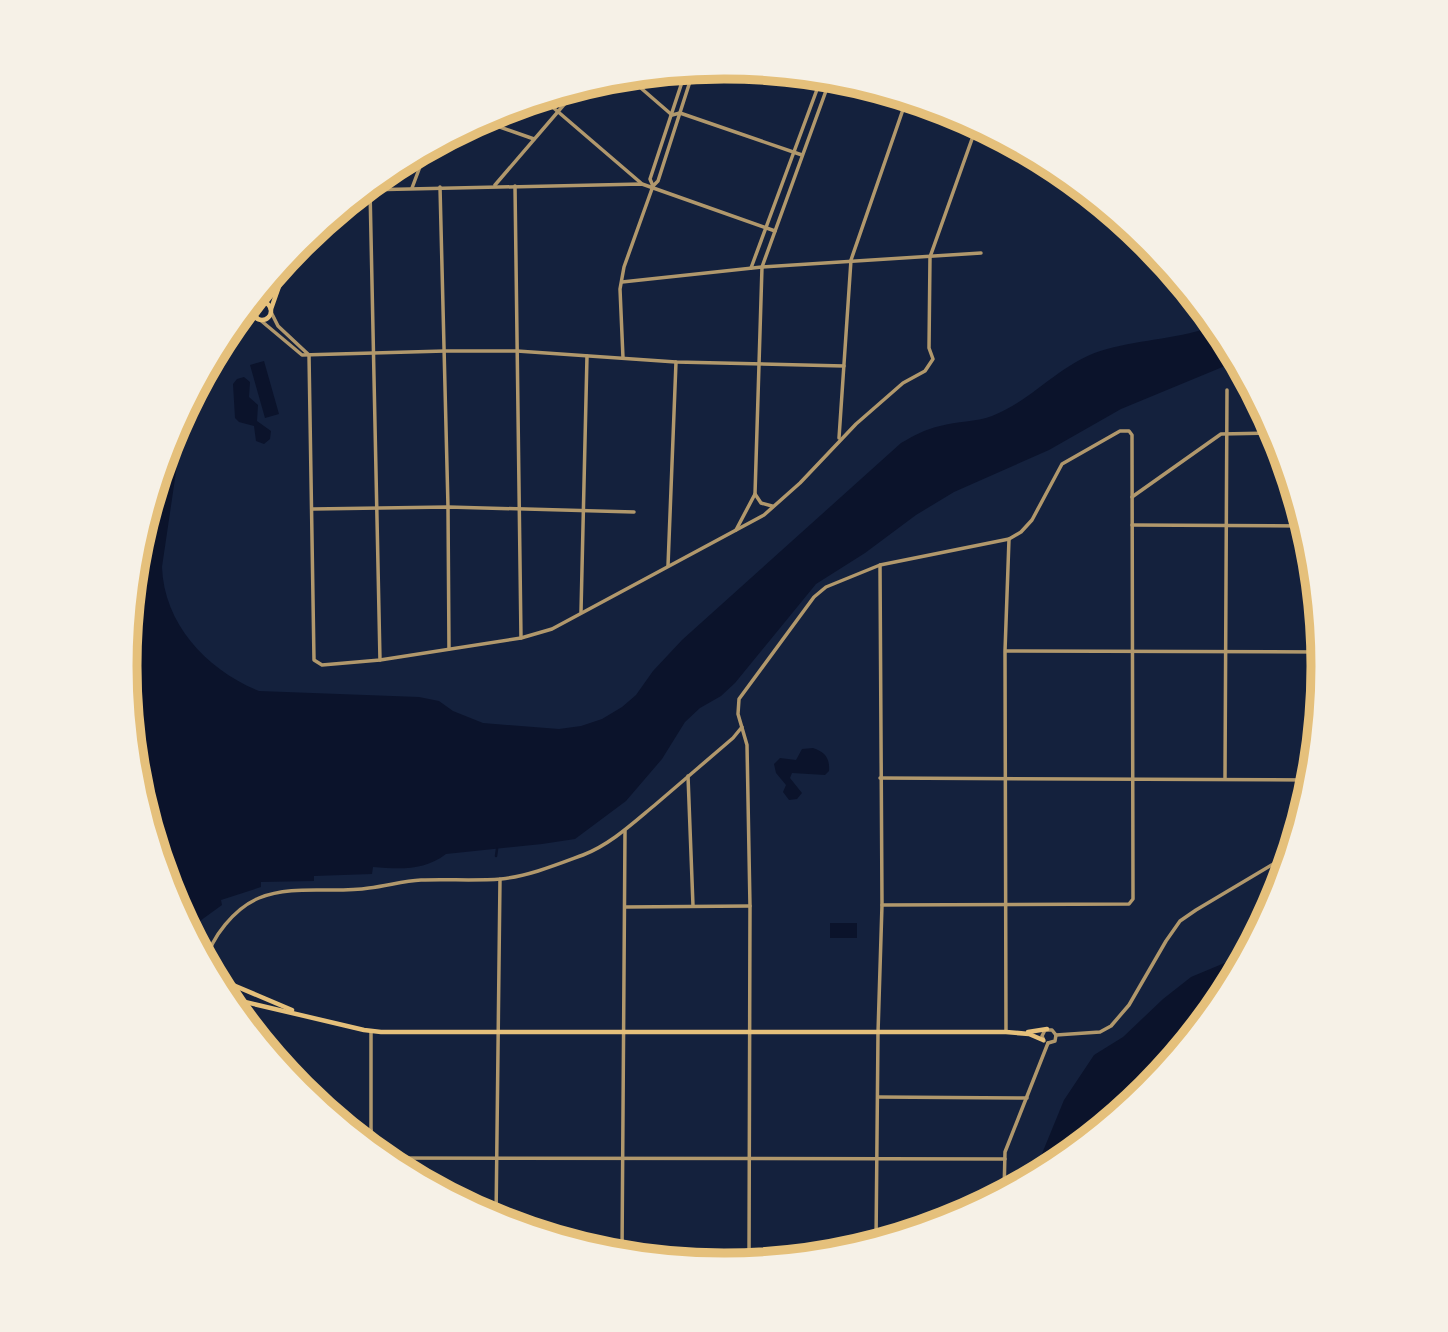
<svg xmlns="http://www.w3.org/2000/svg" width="1448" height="1332" viewBox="0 0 1448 1332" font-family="'Nunito Sans',sans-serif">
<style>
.water{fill:#0b132b}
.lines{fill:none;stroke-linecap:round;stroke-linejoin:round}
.stream{stroke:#0b132b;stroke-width:2.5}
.pedestrian{stroke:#b1986c;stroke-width:2.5}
.minor{stroke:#b1986c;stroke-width:3.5}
.secondary{stroke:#e5c07b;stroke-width:4.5}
.rim{fill:none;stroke:#e5c07b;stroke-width:9}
</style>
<rect width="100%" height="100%" fill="#14213d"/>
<g class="water">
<path d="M1216,325L1237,361L1121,409L1049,450L954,492L916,515L865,553L816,584L735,683L721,696L700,708L685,722L662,759L626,801L575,839L542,844L446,854C424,871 400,869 373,867L372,874L314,876V881L261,882V887L221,900L222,905L193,926L192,936L170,895L136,783L125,666L136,549L170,436L194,393L190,429L177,465L162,567C164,624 207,670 259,691L419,697L439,701L453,711L483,723L559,729L581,726L602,719L622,707L636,695L653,671L682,640L901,443C913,436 926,429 940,426C957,421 976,422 992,416C1034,400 1061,361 1107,349C1143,339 1181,339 1216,325Z"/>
<polygon points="264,361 279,414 265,418 250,365"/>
<polygon points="244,377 250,382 249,397 258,405 257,421 271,431 270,439 264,444 256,441 254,426 239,422 235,418 233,384 237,379"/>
<path d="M813,748C825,752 830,758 829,771L825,775L792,773L790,778L802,793L797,799L789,800L783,792L786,785L776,773L774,764L780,758L796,760L802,749Z"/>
<rect x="830" y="923" width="27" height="15"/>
<polygon points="1246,954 1222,999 1177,1054 1132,1089 1091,1136 1057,1165 1032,1178 1064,1100 1094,1055 1123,1037 1163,999 1191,977"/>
</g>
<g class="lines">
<polyline class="stream" points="496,856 497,849"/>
<polyline class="pedestrian" points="255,297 263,296"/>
<g class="minor">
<polyline points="627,76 672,115 680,113 802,155"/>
<polyline points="818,76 974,132"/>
<polyline points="542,98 641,183"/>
<polyline points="480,120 534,139"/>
<polyline points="495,185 580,86"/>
<polyline points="515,186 521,638"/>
<polyline points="653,186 650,179 686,70"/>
<polyline points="440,187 448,507 449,649"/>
<polyline points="412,188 427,148"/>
<polyline points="370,189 380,660"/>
<polyline points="364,190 642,184 775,231"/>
<polyline points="751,268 822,76"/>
<polyline points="622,282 762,267 981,253"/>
<polyline points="271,312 278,326 309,355"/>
<polyline points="259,319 302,355 445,351 517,351 676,362 844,366"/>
<polyline points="309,355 314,660 322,665 380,660 521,638 552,629 764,515 800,483 856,424 903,383 925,371 933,359 929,348 930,257 977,125"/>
<polyline points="623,358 620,289 624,267 653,186 658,181 694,69"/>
<polyline points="839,438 851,260 907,98"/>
<polyline points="755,494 761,503 772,506"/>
<polyline points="1132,497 1221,434 1276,433"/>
<polyline points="313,509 448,507 634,512"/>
<polyline points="1132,525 1305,526"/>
<polyline points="736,530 755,494 762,267 831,77"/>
<polyline points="668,566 676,362"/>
<polyline points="581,612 587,356"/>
<polyline points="1318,614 1319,708"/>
<polyline points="1006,651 1322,652"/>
<polyline points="688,776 693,906"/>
<polyline points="880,778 1312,780"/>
<polyline points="1225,779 1227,390"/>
<polyline points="625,907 750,906"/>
<path d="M206,962C211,937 235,908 259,898C294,884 333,894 369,888C387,886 403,881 421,880C448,879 475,881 501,879C529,876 556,865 583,855C611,844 633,823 656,804C682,782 707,760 733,738L742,727"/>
<polyline points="232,1006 233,999"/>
<polyline points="1006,1032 1005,651 1009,539"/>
<polyline points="1056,1035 1100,1032 1111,1026 1129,1005 1166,941 1180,921 1196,910 1290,854"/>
<polyline points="1044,1041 1042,1036 1045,1030 1052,1030 1056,1035"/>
<polyline points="1048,1043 1055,1041 1056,1035"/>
<polyline points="878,1097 1027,1098"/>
<polyline points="349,1130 371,1130"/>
<polyline points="371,1148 371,1031"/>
<polyline points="383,1158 1005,1159"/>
<polyline points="1004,1193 1005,1152 1048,1043"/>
<polyline points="496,1220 500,879"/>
<polyline points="876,1243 878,1033 882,905 880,565"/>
<polyline points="622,1255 625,831"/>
<polyline points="749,1263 750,906 747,745 738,714 739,699 814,597 826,587 880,565 1009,539 1021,532 1032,520 1062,464 1120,431 1129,431 1132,435 1133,899 1129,904 882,905"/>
</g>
<g class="secondary">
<polyline points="259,302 279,280"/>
<circle cx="262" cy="311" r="9"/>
<polyline points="271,309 290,255"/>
<polyline points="244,310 256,305"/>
<polyline points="241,314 257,318"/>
<polyline points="214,977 292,1010"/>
<polyline points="224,997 364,1030 381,1032 1006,1032 1029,1034 1043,1040"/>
<polyline points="1028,1032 1047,1029"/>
</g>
</g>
<path d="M0 0H1448V1332H0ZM137 666a587 587 0 1 1 1174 0a587 587 0 1 1-1174 0Z" fill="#f6f1e7" fill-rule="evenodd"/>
<path class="rim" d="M137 666a587 587 0 1 1 1174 0a587 587 0 1 1-1174 0Z"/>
</svg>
